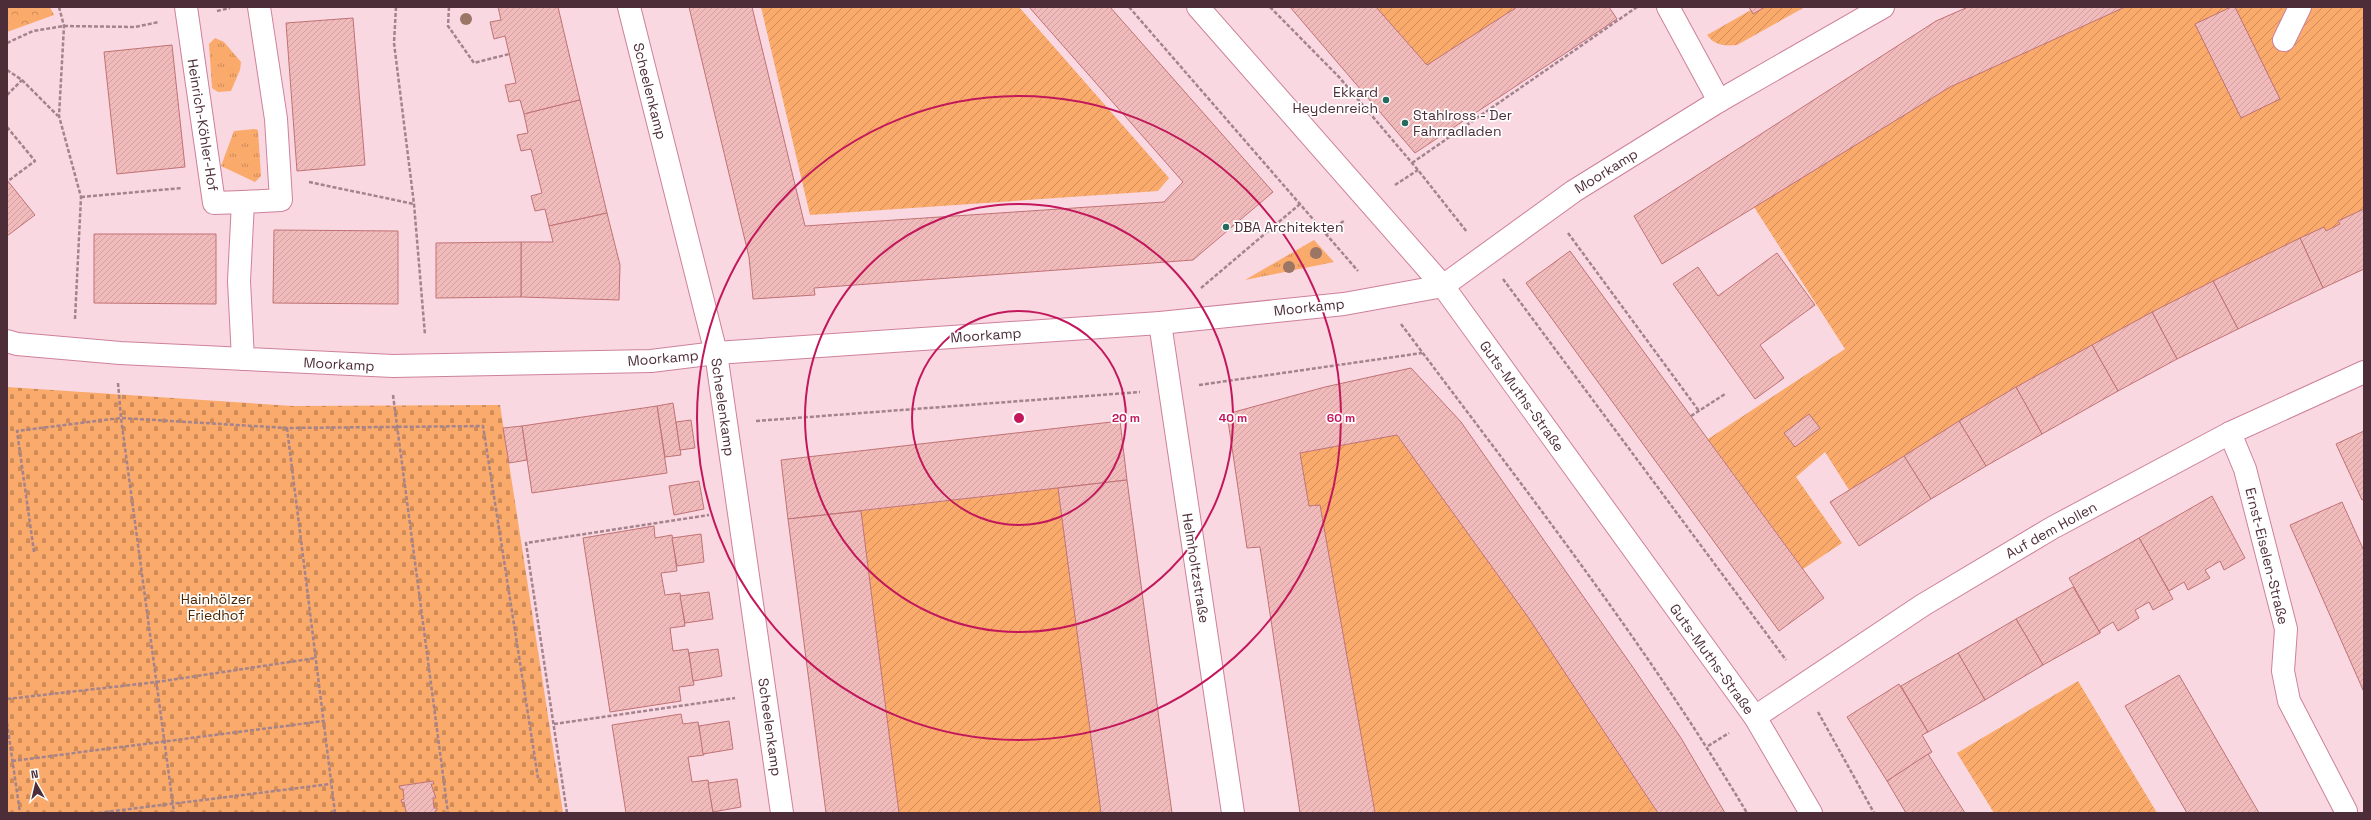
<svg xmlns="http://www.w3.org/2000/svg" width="2371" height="820" viewBox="0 0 2371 820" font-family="'Space Grotesk',sans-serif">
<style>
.grass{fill:url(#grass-tufts)}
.cemetery{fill:url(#cemetery-stones)}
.park{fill:url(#park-crowns)}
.garden{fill:url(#garden-furrows)}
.building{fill:url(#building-hatch);stroke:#c07274}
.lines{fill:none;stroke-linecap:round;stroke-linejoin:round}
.minor-casing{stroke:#cd819b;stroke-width:24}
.path{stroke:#a4838d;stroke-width:2.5;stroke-dasharray:4 2;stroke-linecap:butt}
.minor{stroke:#fff;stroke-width:22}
.tree{fill:#9b7666}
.ring{fill:none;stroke:#c2185b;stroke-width:2}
.poi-dot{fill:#266b5d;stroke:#fff;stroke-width:1.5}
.labels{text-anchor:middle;stroke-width:3.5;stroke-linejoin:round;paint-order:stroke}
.street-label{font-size:14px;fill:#4d2e38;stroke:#fff}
.poi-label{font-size:14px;fill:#4d2e38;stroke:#fff;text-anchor:start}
.park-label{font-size:14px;fill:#4d2600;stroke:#fff}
.centre{fill:#c2185b;stroke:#fff;stroke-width:2}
.ring-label{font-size:12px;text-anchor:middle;font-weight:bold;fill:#c2185b;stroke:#fff;stroke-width:3.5;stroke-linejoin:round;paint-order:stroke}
</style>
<defs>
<pattern id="grass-tufts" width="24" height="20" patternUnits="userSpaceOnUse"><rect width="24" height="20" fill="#faaa6b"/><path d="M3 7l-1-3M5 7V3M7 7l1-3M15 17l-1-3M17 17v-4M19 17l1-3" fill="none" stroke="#cd8b59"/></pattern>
<pattern id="cemetery-stones" width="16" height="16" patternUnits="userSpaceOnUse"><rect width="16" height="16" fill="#faaa6b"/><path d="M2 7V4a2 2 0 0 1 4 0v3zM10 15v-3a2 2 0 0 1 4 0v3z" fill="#cd8b59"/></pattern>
<pattern id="park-crowns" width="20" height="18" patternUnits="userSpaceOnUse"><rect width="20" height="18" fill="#faaa6b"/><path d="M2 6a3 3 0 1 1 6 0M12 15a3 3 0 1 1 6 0" fill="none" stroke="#cd8b59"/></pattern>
<pattern id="garden-furrows" width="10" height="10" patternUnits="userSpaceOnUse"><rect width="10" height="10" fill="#faaa6b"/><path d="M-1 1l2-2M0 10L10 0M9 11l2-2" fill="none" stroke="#cd8b59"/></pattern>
<pattern id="building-hatch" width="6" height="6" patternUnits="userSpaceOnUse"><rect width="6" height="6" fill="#f1bbbb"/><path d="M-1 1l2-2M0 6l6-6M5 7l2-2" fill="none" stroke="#d0a1a2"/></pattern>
</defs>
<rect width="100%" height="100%" fill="#fad8e2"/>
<g class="grass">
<polygon points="215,38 224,42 241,62 240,70 231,91 218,92 212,88 209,44"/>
<polygon points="254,129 258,130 261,176 255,182 221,166 234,131"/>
<polygon points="1314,240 1334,262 1245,280"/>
</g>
<polygon class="cemetery" points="7,387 293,406 500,405 563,813 8,813"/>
<polygon class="park" points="7,7 50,7 54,15 7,32"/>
<g class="garden">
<polygon points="761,7 1019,7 1169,178 1158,191 810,215"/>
<polygon points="1376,7 1517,7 1427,65"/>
<path d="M1765,7H1805L1737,45C1725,46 1715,46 1707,35L1751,10Z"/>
<polygon points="2125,7 2364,7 2364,209 2338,221 2340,224 2016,387 1849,490 1825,452 1796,477 1842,543 1803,569 1708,439 1845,349 1754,207 1950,87"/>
<polygon points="1397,435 1528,617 1658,813 1375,813 1320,505 1309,506 1300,453"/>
<polygon points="1058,488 1101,813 899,813 861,511"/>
<polygon points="2078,681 2157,813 1994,813 1957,753"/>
</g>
<g class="building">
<polygon points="498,7 558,7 580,100 524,114 520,100 509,102 505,85 516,83 505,36 494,39 490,22 501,20"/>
<polygon points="689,7 752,7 805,226 1164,202 1183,182 1029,7 1110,7 1273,192 1193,260 814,288 815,295 753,299 749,257"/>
<polygon points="1290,7 1376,7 1427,65 1517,7 1609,7 1617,19 1415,153"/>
<polygon points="1749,7 1765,7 1753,14"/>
<polygon points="1968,7 2125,7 1950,87 1662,264 1634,216 1936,21"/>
<polygon points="2231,7 2235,7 2280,99 2241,118 2195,24"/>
<polygon points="353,18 365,165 297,171 286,23"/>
<polygon points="172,45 185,167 117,174 104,52"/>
<polygon points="580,100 607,213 549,226 545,209 535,211 531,196 542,193 531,149 521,151 517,135 528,133 524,114"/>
<polygon points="7,180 35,215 7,236"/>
<polygon points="2364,209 2364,269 2323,288 2300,238 2324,227 2326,231 2340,224 2338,221"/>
<polygon points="607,213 620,265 619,300 521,297 521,242 553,242 549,226"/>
<polygon points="274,230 398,231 398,304 273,303"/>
<polygon points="94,234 216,234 216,304 94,303"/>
<polygon points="2300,238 2323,288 2238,329 2213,281"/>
<polygon points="521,242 521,297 436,298 436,243"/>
<polygon points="1570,251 1824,598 1779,631 1526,283"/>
<polygon points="1777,253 1815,305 1760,345 1784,378 1755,399 1673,284 1698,267 1718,296"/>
<polygon points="2213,281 2238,329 2177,359 2152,312"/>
<polygon points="2152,312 2177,359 2118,391 2092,345"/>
<polygon points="2092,345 2118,391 2042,434 2016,387"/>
<polygon points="1411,368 1461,422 1632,666 1681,738 1725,813 1658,813 1528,617 1397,435 1300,453 1309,506 1320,505 1375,813 1300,813 1260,547 1247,548 1227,414 1325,387"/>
<polygon points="2016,387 2042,434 1986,466 1959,421"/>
<polygon points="673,403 681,455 665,457 657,406"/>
<polygon points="657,406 667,473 532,493 522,426"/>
<polygon points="1809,414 1820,428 1795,447 1784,433"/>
<polygon points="691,420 695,448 680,450 676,422"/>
<polygon points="1120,421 1127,480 788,519 781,460"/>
<polygon points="1959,421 1986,466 1931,499 1904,456"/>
<polygon points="522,426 527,460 509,463 503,428"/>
<polygon points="2364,431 2364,499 2362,500 2336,444"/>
<polygon points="1904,456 1931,499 1859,546 1830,502"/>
<polygon points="1127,480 1159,719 1172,813 1101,813 1058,488"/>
<polygon points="699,481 704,509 674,515 669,486"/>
<polygon points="2212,496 2245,558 2224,570 2220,561 2205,570 2210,578 2188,590 2184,582 2169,591 2139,538"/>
<polygon points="2342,502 2364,551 2364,692 2290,525"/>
<polygon points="861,511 899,813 826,813 788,519"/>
<polygon points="654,526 655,538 672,535 677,571 661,573 665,595 680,593 685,626 670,628 673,651 688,649 694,685 679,687 681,701 610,712 583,538"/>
<polygon points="701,534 704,562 677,566 672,538"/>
<polygon points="2139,538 2173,599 2153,610 2149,602 2135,610 2139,618 2118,631 2113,622 2100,630 2100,633 2069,578"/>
<polygon points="2073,587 2100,633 2043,665 2016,619"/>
<polygon points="709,592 713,619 685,623 680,596"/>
<polygon points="2016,619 2043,665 1985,700 1958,653"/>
<polygon points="718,649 722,676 693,681 689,653"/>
<polygon points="1958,653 1985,700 1928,732 1901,686"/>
<polygon points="2179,675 2201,713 2259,813 2187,813 2125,706"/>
<polygon points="1899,684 1928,732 1922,735 1932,752 1887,781 1847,717"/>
<polygon points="681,714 683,724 698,722 704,755 688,757 692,782 708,780 713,813 626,813 612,725"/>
<polygon points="729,721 733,749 703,754 699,726"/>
<polygon points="1928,754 1965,813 1906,813 1887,781"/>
<polygon points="737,779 741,807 713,812 708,783"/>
<polygon points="433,781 434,784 431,784 436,798 433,798 434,808 437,808 437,810 435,811 435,813 403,813 406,812 404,802 402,803 401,800 404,799 403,789 400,789 399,786"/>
</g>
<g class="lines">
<g class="minor-casing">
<g id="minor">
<polyline points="186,7 214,203 243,202 239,281 243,359"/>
<polyline points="629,7 716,353 782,813"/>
<polyline points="1198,7 1443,286 1755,717 1811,813"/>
<polyline points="1668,7 1719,101"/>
<polyline points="2284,40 2300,7"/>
<polyline points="243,202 281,200 276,119 259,7"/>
<polyline points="1160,323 1233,813"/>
<polyline points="7,341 17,344 120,353 393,366 651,361 716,353 1160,323 1344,304 1443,286 1574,191 1719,101 1883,7"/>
<polyline points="2230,433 2245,469 2286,629 2283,671 2289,701 2346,811"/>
<polyline points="1755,717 1923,605 2052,528 2230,433 2364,372"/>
</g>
</g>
<g class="path">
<polyline points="59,7 64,26 59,116 81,197 75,319"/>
<polyline points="396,7 394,43 414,204 425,335"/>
<polyline points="449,7 448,26 474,63 509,54"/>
<polyline points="1129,7 1358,271"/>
<polyline points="1270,7 1339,77 1418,170 1467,232"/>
<polyline points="217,11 230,8"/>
<polyline points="7,43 33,31 64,26 135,27 159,22"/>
<polyline points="7,70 22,80 58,116"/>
<polyline points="7,95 22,80"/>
<polyline points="7,127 35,161 8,181"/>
<polyline points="1412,163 1637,7"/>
<polyline points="309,182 414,204"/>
<polyline points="1395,185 1418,170"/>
<polyline points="81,197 182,188"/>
<polyline points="1568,233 1699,411"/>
<polyline points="1326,234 1345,220"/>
<polyline points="1503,279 1786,660"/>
<polyline points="1201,288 1300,204"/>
<path d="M1401,324C1521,484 1645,642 1747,813"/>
<polyline points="118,383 121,418 174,813"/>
<polyline points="1199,385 1422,353"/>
<polyline points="393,395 448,813"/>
<polyline points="1691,416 1725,394"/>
<polyline points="756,421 1140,392"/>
<polyline points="287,428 335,813"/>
<polyline points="34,552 17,431 121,418 287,428 483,426 538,778"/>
<polyline points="7,699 157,682 316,658"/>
<polyline points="1818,712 1874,813"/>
<polyline points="7,723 20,813"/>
<polyline points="554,724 735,698"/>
<polyline points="1708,746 1729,733"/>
<polyline points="12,761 324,721"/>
<polyline points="98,813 331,784"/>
<polyline points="567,813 526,543 709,515"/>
</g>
<use href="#minor" class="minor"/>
</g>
<g class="tree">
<circle cx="466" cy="19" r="6"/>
<circle cx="1316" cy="253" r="6"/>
<circle cx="1289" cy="267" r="6"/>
</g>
<g class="ring">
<circle cx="1019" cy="418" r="107"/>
<circle cx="1019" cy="418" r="214"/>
<circle cx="1019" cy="418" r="322"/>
</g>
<g class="poi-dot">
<circle cx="1386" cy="100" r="4"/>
<circle cx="1405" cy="123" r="4"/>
<circle cx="1226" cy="227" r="4"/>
</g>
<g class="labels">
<g class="street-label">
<text transform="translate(650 91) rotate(76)" y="5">Scheelenkamp</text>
<text transform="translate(203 125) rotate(81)" y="5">Heinrich-Köhler-Hof</text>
<text transform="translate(1606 171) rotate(-32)" y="5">Moorkamp</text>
<text transform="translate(1309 307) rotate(-6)" y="5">Moorkamp</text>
<text transform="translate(986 335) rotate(-4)" y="5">Moorkamp</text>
<text transform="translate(663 358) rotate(-5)" y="5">Moorkamp</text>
<text transform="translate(339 364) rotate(3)" y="5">Moorkamp</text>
<text transform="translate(1522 396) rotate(54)" y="5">Guts-Muths-Straße</text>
<text transform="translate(723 407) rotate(82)" y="5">Scheelenkamp</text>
<text transform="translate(2051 530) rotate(-29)" y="5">Auf dem Hollen</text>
<text transform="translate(2267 556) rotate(76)" y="5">Ernst-Eiselen-Straße</text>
<text transform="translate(1196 568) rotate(81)" y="5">Helmholtzstraße</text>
<text transform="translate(1712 659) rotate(54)" y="5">Guts-Muths-Straße</text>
<text transform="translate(770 727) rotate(82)" y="5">Scheelenkamp</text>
</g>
<g class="poi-label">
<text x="1378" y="97" text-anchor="end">Ekkard<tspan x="1378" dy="16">Heydenreich</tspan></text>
<text x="1413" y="120">Stahlross - Der<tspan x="1413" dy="16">Fahrradladen</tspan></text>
<text x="1234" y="232">DBA Architekten</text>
</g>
<g class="park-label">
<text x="216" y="604">Hainhölzer<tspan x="216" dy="16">Friedhof</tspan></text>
</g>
</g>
<circle cx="1019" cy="418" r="6" class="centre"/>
<g class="ring-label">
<text x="1126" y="422">20 m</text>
<text x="1233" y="422">40 m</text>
<text x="1341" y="422">60 m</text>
</g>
<rect width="2371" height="820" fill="none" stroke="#4d2e38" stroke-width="16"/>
<g transform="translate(36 784) rotate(352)" stroke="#ffffff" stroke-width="3" paint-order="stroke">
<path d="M0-3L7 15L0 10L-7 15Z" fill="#4d2e38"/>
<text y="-6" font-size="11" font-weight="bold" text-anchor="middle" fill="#4d2e38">N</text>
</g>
</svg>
